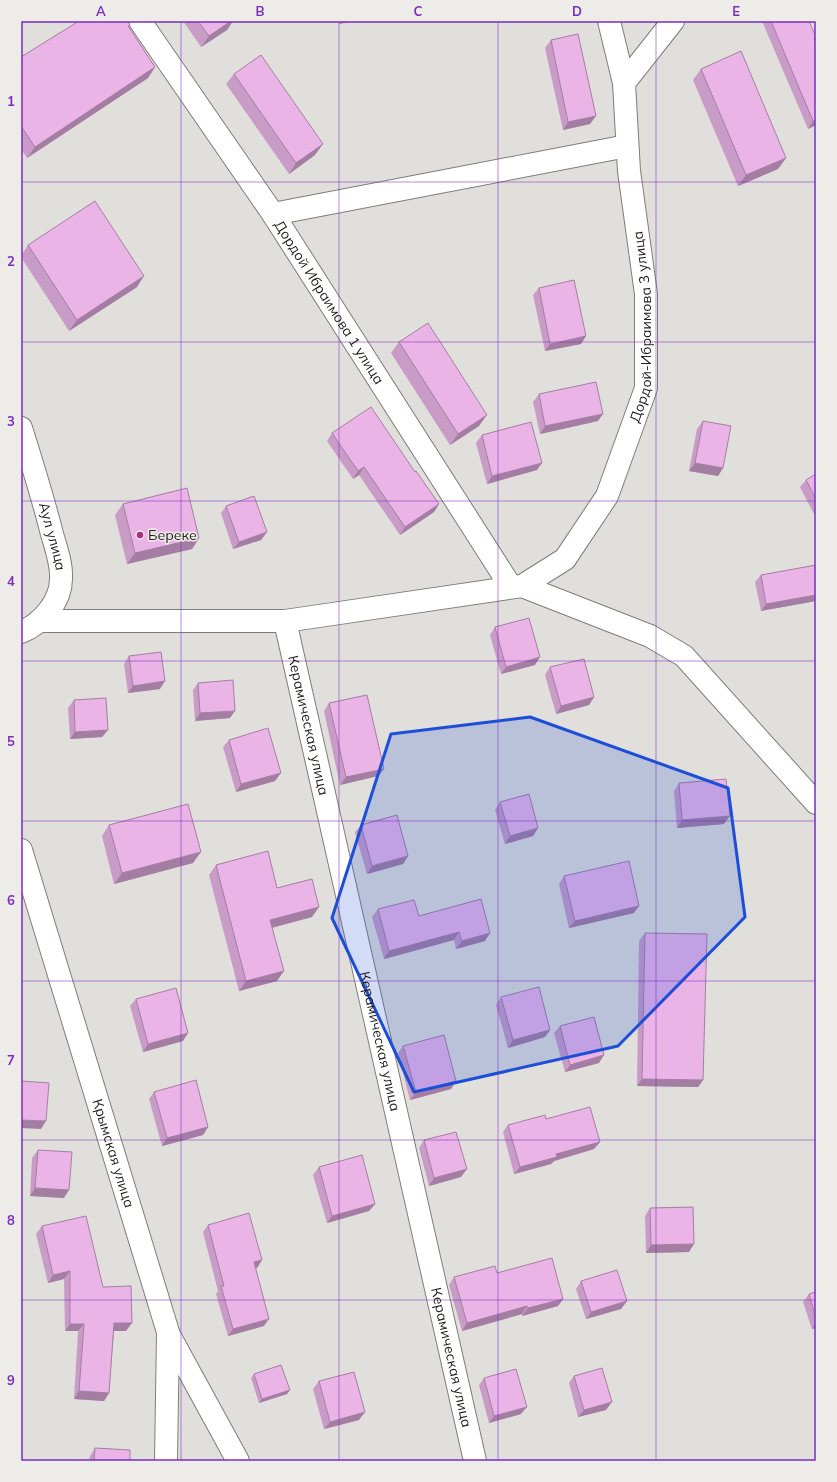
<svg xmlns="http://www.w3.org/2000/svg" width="837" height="1482" viewBox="0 0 837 1482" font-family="Mulish,sans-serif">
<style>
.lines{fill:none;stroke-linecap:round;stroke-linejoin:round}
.minor-casing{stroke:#7f7d7a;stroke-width:24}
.major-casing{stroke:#7f7d7a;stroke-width:24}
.minor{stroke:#fff;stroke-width:22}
.major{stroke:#fff;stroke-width:22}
.wall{fill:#c99bc7}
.shaded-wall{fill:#a47ea2}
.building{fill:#eab4e7;stroke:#a47ea2}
.marked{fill:#1d4ed8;fill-opacity:0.2;stroke:#1d4ed8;stroke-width:3;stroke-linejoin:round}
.grid{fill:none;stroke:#7b2cbf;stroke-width:1;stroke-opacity:0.55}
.poi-dot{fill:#a63189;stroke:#eeece8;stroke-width:1.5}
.labels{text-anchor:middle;stroke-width:3;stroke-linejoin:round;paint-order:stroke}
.street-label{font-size:14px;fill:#22211f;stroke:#eeece8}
.poi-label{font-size:14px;fill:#22211f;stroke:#eeece8;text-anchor:start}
.neatline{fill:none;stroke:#7b2cbf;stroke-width:1.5}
.grid-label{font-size:13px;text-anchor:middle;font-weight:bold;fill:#7b2cbf}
</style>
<rect width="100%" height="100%" fill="#e1dfdb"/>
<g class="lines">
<g class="minor-casing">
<g id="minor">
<path id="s1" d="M140,21L273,214L511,587"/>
<polyline points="609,21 624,83"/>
<polyline points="273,214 627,146"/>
<path id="s2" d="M522,586L565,559L607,496L646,388V294L629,171L624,83L673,21"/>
<polyline points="39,621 285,621 522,586 650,636 684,656 816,803"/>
<path id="s3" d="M285,621L475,1461"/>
<path id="s4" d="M21,850L168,1332L166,1461"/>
<polyline points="168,1333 238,1461"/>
</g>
</g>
<g class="major-casing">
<g id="major">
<path id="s5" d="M21,428C32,463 43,498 52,534C56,548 62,564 61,579C61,601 42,624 21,632"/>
</g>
</g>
<use href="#minor" class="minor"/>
<use href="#major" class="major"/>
</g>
<g class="wall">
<polygon points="183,21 233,21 227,30 201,47"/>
<polygon points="762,21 809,21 815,39 816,125 808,129"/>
<polygon points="130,25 129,27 155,67 148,78 27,158 21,149 21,57"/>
<polygon points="551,40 590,124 563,130 545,48"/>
<polygon points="701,69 786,158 778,169 738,186 693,80"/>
<polygon points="234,74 315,155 289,174 226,84"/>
<polygon points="28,245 137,287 69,331 21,257 21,256"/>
<polygon points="539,288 586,336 581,344 545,351 533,295"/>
<polygon points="399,342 479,426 450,445 391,353"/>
<polygon points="539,394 598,421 540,434 533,402"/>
<polygon points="703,421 723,468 718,476 689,471 697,429"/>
<polygon points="332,433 415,472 439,504 434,512 400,535 359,475 353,479 327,441"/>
<polygon points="482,435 537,470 487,484 476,443"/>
<polygon points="816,474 816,513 814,514 800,487 806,480"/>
<polygon points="123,504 199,538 192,549 127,564 115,515"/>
<polygon points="226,506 267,532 261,540 233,549 221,513"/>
<polygon points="816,565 816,601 761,611 755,582 761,575"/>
<polygon points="495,627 535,665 501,674 490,635"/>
<polygon points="129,656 160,689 128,693 124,664"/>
<polygon points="550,667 594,697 589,705 556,714 545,675"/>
<polygon points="198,683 230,718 195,721 193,690"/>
<polygon points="74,700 108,730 102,737 70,739 68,708"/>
<polygon points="329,703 384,769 378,776 340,785 324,711"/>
<polygon points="229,740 275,781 236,792 223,747"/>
<polygon points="679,783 724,824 677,828 674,791"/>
<polygon points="500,802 538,828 533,836 505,844 495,810"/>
<polygon points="109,825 193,863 114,884 102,836"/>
<polygon points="361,825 408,856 403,864 367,874 355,832"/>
<polygon points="216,865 277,888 312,917 272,928 277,981 239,991 209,875"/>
<polygon points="564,876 634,913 569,928 559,884"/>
<polygon points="378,909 419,916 485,941 456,949 454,940 384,959 372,917"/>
<polygon points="645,933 703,1080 698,1087 637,1086 639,941"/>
<polygon points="501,997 550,1030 545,1037 508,1048 496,1005"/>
<polygon points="136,999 183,1041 143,1052 130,1006"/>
<polygon points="560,1026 599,1063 565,1072 554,1033"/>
<polygon points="403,1046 456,1081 451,1089 410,1100 398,1053"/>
<polygon points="154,1092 208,1127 203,1135 162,1146 149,1099"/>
<polygon points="546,1119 600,1142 594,1149 554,1161 551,1164 514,1174 503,1132 508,1125"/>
<polygon points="424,1140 461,1177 429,1186 419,1148"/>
<polygon points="38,1150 64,1198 30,1196 32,1158"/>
<polygon points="319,1167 375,1204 369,1211 327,1223 313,1175"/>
<polygon points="650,1208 689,1252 646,1253 645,1216"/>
<polygon points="208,1225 262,1260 257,1268 256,1268 264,1326 228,1336 216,1294 218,1291 203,1232"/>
<polygon points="42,1226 103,1287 126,1331 114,1331 109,1393 104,1401 74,1399 78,1331 65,1331 64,1279 48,1283 36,1234"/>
<polygon points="454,1277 563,1299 558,1306 522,1316 522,1314 462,1331 449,1285"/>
<polygon points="581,1281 627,1301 621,1309 586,1319 576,1289"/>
<polygon points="816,1292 816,1328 812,1329 803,1302 809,1294"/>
<polygon points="254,1374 287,1394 259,1403 251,1378"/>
<polygon points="574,1376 606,1410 578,1417 569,1383"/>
<polygon points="484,1378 521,1414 489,1423 479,1385"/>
<polygon points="319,1381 359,1420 324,1429 313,1389"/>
<polygon points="95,1448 130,1461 89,1461 90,1456"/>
</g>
<g class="shaded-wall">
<polygon points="231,21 233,21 227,30 201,47 209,36"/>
<polygon points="341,21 355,21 339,24"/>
<polygon points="155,67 148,78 27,158 35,147"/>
<polygon points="596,116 590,124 563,130 568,122"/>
<polygon points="816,120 816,125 808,129 813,121"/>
<polygon points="323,144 315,155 289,174 296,163"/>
<polygon points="786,158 778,169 738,186 746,175"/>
<polygon points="144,276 137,287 69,331 77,320"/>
<polygon points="586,336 581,344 545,351 550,344"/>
<polygon points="603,414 598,421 540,434 545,426"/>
<polygon points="487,415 479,426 450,445 458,434"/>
<polygon points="542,463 537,470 487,484 492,476"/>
<polygon points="695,463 723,468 718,476 689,471"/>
<polygon points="364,467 359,475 353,479 358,471"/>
<polygon points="439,504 434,512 400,535 405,527"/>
<polygon points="267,532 261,540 233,549 239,542"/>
<polygon points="199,538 192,549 127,564 135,553"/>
<polygon points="816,595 816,601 761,611 766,604"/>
<polygon points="540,657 535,665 501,674 506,667"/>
<polygon points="165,681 160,689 128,693 133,686"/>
<polygon points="594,697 589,705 556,714 561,706"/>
<polygon points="235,711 230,718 195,721 200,713"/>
<polygon points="108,730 102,737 70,739 75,732"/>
<polygon points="384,769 378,776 340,785 346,777"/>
<polygon points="281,773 275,781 236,792 241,784"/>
<polygon points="730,816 724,824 677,828 682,820"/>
<polygon points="538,828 533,836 505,844 510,836"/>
<polygon points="201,852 193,863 114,884 122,873"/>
<polygon points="408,856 403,864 367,874 372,866"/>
<polygon points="639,906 634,913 569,928 575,921"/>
<polygon points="319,907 312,917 263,930 270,920"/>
<polygon points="459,932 454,940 384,959 389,951"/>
<polygon points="490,933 485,941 456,949 462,941"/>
<polygon points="284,971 277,981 239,991 246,981"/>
<polygon points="550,1030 545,1037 508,1048 513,1040"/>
<polygon points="188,1033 183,1041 143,1052 148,1044"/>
<polygon points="604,1055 599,1063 565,1072 570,1065"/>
<polygon points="642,1079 703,1080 698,1087 637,1086"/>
<polygon points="456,1081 451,1089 410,1100 416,1092"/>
<polygon points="21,1120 46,1121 41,1129 21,1128"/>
<polygon points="208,1127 203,1135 162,1146 167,1138"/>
<polygon points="600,1142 594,1149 554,1161 551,1164 514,1174 520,1167 556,1154"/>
<polygon points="467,1169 461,1177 429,1186 434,1178"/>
<polygon points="35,1188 69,1190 64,1198 30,1196"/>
<polygon points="375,1204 369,1211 327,1223 332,1216"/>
<polygon points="694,1244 689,1252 646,1253 651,1245"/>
<polygon points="262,1260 257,1268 249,1270 254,1262"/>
<polygon points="70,1271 64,1279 48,1283 53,1275"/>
<polygon points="563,1299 558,1306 522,1316 528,1308"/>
<polygon points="627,1301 621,1309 586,1319 591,1312"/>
<polygon points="527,1306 522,1314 462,1331 467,1323"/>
<polygon points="269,1319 264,1326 228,1336 233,1329"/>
<polygon points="114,1323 132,1323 126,1331 109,1331"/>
<polygon points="816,1323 816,1328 812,1329"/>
<polygon points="70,1324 84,1324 78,1331 65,1331"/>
<polygon points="290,1390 287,1394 259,1403 262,1399"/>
<polygon points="79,1391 109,1393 104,1401 74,1399"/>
<polygon points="612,1402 606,1410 578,1417 584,1410"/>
<polygon points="527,1407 521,1414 489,1423 494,1416"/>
<polygon points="365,1412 359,1420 324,1429 330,1422"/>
</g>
<g class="building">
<polygon points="79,21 128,21 130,25 128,26 155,67 35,147 21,126 21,57"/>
<polygon points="198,21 231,21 209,36"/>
<polygon points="771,21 809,21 816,37 814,38 816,43 816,120 813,121"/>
<polygon points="578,34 596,116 568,122 551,40"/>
<polygon points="741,51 786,158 746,175 701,69"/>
<polygon points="261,55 323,144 296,163 234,74"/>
<polygon points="95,201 144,276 77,320 28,245"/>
<polygon points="574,280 586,336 550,344 539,288"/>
<polygon points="428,323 487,415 458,434 399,342"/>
<polygon points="596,382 603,414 545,426 539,394"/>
<polygon points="371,407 415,472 416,471 439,504 405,527 364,467 358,471 332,433"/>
<polygon points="703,421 731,426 723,468 695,463"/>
<polygon points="531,422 542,463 492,476 482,435"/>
<polygon points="816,474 816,499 806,480"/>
<polygon points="187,488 199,538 135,553 123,504"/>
<polygon points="254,496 267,532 239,542 226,506"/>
<polygon points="816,565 816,595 766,604 761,575"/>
<polygon points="529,618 540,657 506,667 495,627"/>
<polygon points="161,652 165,681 133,686 129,656"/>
<polygon points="584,659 594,697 561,706 550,667"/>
<polygon points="233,680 235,711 200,713 198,683"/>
<polygon points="367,695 384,769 346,777 329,703"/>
<polygon points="106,698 108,730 75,732 74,700"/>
<polygon points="268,728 281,773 241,784 229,740"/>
<polygon points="726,779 730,816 682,820 679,783"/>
<polygon points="529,794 538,828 510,836 500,802"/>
<polygon points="188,804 201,852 122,873 109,825"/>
<polygon points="397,815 408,856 372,866 361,825"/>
<polygon points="268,851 277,888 312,879 319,907 270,920 284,971 246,981 216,865"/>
<polygon points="629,861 639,906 575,921 564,876"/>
<polygon points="481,899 490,933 462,941 459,932 389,951 378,909 414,900 419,916"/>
<polygon points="645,933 707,934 703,1080 642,1079"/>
<polygon points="539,987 550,1030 513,1040 501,997"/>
<polygon points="176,988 188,1033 148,1044 136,999"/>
<polygon points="594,1017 604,1055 570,1065 560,1026"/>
<polygon points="444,1035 456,1081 416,1092 403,1046"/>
<polygon points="196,1080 208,1127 167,1138 154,1092"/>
<polygon points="21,1081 49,1083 46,1121 21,1120"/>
<polygon points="590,1107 600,1142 556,1154 557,1157 520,1167 508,1125 545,1115 546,1119"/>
<polygon points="456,1132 467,1169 434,1178 424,1140"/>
<polygon points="38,1150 72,1152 69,1190 35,1188"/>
<polygon points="362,1155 375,1204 332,1216 319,1167"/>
<polygon points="693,1207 694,1244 651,1245 650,1208"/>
<polygon points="249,1213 262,1260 254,1262 269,1319 233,1329 221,1286 224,1286 208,1225"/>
<polygon points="86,1216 103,1287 131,1286 132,1323 114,1323 109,1393 79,1391 84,1324 70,1324 70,1271 53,1275 42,1226"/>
<polygon points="552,1258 563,1299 528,1308 527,1306 467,1323 454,1277 495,1266 497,1273"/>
<polygon points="617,1270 627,1301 591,1312 581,1281"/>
<polygon points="816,1292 816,1318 809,1294"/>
<polygon points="281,1365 290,1390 262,1399 254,1374"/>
<polygon points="602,1368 612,1402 584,1410 574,1376"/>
<polygon points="516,1369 527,1407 494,1416 484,1378"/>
<polygon points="354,1372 365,1412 330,1422 319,1381"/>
<polygon points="95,1448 130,1450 130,1461 94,1461"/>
</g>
<path class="marked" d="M530,717L728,788L745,917L618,1046L414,1092L332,918L391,734Z"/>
<path class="grid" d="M181,21V1461M339,21V1461M498,21V1461M656,21V1461M21,182H816M21,342H816M21,501H816M21,661H816M21,821H816M21,981H816M21,1140H816M21,1300H816"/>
<circle class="poi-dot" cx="140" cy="535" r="4"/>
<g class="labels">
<g class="street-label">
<text dy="5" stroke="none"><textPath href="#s1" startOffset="339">Дордой Ибраимова 1 улица</textPath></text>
<text dy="5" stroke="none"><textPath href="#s2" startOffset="302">Дордой-Ибраимова 3 улица</textPath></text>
<text dy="5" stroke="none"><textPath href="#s5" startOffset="113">Аул улица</textPath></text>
<text dy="5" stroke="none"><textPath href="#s3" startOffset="107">Керамическая улица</textPath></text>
<text dy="5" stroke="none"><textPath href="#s3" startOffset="431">Керамическая улица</textPath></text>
<text dy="5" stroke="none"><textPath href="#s4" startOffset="317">Крымская улица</textPath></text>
<text dy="5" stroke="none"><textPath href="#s3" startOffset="755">Керамическая улица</textPath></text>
</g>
<g class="poi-label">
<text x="148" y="540">Береке</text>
</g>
</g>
<rect width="837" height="1482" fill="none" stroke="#eeece8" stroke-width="44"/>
<rect x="22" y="22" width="793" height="1438" class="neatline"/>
<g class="grid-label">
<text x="101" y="16">A</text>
<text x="260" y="16">B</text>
<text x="418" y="16">C</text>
<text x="577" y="16">D</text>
<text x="736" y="16">E</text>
<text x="11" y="106">1</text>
<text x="11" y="266">2</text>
<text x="11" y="426">3</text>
<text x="11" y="586">4</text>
<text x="11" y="746">5</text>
<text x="11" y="905">6</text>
<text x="11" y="1065">7</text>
<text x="11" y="1225">8</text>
<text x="11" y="1385">9</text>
</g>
</svg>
